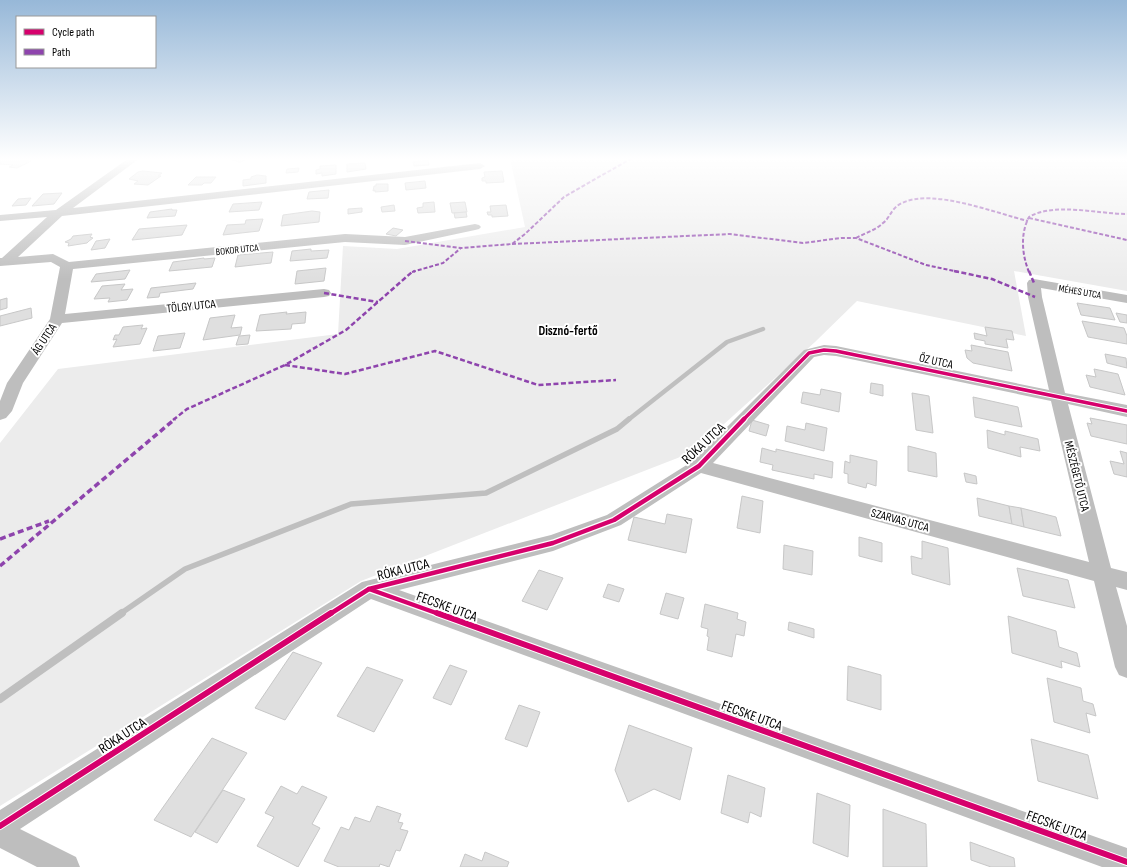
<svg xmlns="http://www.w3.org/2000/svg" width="1127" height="867" viewBox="0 0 1127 867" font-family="'Sofia Sans Condensed',sans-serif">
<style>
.green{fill:#ececec}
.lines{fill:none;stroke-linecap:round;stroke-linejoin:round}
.stream-far2{stroke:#bfbfbf;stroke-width:4.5}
.stream-far1{stroke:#bfbfbf;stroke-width:5.5}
.stream{stroke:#bfbfbf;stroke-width:8}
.building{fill:#dfdfdf;stroke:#c7c7c7}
.minor{fill:#bebebe;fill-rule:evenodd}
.quiet-far2{stroke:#8e44ad;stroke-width:2;stroke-dasharray:4 2;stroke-linecap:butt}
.quiet-far1{stroke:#8e44ad;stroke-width:2.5;stroke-dasharray:5 2.5;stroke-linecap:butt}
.quiet{stroke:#8e44ad;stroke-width:3.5;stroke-dasharray:6 3.5;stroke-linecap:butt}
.cycleway-far2-casing{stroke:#fff;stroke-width:5.5}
.cycleway-far1-casing{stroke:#fff;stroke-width:7}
.cycleway-casing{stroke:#fff;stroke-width:8}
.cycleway-far2{stroke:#d6006c;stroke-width:3.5}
.cycleway-far1{stroke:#d6006c;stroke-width:4.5}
.cycleway{stroke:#d6006c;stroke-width:6}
.labels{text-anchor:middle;stroke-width:4;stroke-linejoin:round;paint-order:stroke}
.far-street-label{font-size:10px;fill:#000;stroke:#fff}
.street-label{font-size:12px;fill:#000;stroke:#fff}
.neighbourhood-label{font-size:13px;font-weight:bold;fill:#000;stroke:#fff}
.near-street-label{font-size:14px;fill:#000;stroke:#fff}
</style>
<rect width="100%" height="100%" fill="#fff"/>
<polygon class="green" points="510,158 1127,158 1127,291 1014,271 1026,336 857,301 815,342 693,452 361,581 0,806 0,443 58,369 338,334 343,246 397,249 525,227"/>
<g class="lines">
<polyline class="stream-far2" points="628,420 727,342 763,329"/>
<polyline class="stream-far1" points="120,614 185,569 351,504 486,493 617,429 629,419"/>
<polyline class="stream" points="0,699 122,613"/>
</g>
<g class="building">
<polygon points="3,158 31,161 17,168 9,167 13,165 0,164 0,159"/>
<polygon points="224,158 250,158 240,162"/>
<polygon points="428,160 429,165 414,166 413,162"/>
<polygon points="365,163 366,169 347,172 347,164"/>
<polygon points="336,165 336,174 322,176 322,173 316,174 316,170 320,169 320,166"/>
<polygon points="299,168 298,172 286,173 287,169"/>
<polygon points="143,171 162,173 158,176 161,176 148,185 134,184 138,181 129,179 138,172"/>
<polygon points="502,171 504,182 486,183 486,181 482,181 482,178 485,177 484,172"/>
<polygon points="257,175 266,176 266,183 243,186 243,180 251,179 251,177"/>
<polygon points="196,177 216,177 211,183 204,183 202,185 188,185"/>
<polygon points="425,181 426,188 406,190 405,183"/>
<polygon points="376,184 388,184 388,191 375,192 375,190 373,191 374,186 376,186"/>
<polygon points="329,190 328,198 307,199 309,192"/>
<polygon points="62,193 54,204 32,206 43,194"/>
<polygon points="31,198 26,205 12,206 18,199"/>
<polygon points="262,202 259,210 229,212 233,204"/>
<polygon points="434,202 435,212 418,213 417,208 423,207 423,203"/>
<polygon points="465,202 467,212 452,213 450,203"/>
<polygon points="394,205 395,211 382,212 381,207"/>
<polygon points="506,205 508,216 492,217 492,215 488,215 487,212 491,212 490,206"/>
<polygon points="362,208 362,212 348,214 348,209"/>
<polygon points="172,209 172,210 177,210 175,216 147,218 150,212"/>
<polygon points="312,211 320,212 319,222 281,226 283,215"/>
<polygon points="466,212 467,217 455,218 454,213"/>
<polygon points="263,219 259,231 223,235 227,225 245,224 246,220"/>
<polygon points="187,225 182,235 132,240 139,229"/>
<polygon points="393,228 403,230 396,236 386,234"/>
<polygon points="92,234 90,237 93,238 89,241 87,243 68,246 69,243 65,242 71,239 73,236"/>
<polygon points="110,239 105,248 91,250 96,241"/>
<polygon points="311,249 311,251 329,250 327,258 290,261 292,251"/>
<polygon points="273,252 271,263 235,267 238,255"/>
<polygon points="204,258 204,259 215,258 212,267 169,271 173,262"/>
<polygon points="326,268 324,281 295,284 297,271"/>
<polygon points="130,270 125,279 91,282 96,274"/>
<polygon points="196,283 193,289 160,293 159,297 147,298 151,288"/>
<polygon points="125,284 121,290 133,289 127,300 108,302 110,298 94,299 102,286"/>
<polygon points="7,298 7,308 0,310 0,300"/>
<polygon points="1077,303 1110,308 1115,320 1081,315"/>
<polygon points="31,308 32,318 0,326 0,316"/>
<polygon points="287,312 286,314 306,312 305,323 292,324 291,329 256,331 260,315"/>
<polygon points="1116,313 1127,315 1127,323 1120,322"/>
<polygon points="235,315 231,328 242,327 240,335 203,340 210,318"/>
<polygon points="1082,321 1124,328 1127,336 1127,344 1088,337"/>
<polygon points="143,325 141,329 147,328 140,344 113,347 117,339 113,340 115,335 119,335 123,327"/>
<polygon points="985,327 1012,331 1014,340 1006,339 1008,348 985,344 985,341 975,339 974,333 987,336"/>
<polygon points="185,333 180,348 153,351 158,336"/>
<polygon points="250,335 248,344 236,345 239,336"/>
<polygon points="971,345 1008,352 1012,371 973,363 967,358 965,350 972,351"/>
<polygon points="1105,354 1126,358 1127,368 1107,363"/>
<polygon points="1094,369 1118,374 1125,395 1090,387 1086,375 1096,377"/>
<polygon points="871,383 883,385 883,396 870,393"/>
<polygon points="821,389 841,393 839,412 801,403 803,392 820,395"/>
<polygon points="912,393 929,396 933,433 916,430"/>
<polygon points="973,397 1018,407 1022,427 975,417"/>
<polygon points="1090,418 1127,425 1127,444 1091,436 1087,423 1092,424"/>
<polygon points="752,420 769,425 766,436 749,431"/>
<polygon points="806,423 827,428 824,451 785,441 787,426 805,430"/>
<polygon points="987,430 1005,435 1005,431 1038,439 1040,451 1020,447 1021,457 988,448"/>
<polygon points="908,446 936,453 937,477 908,471"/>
<polygon points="762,448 776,452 776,449 833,462 832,478 814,474 814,479 772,470 773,465 760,462"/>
<polygon points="1120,451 1127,453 1127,477 1114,474 1110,461 1124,464"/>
<polygon points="850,455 877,461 876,486 867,483 866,488 848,483 848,474 844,473 845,461 850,463"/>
<polygon points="964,473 976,476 977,484 966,482"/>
<polygon points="742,496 763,501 760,533 737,528"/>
<polygon points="977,498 1009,506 1012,524 979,516"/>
<polygon points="1009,506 1021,508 1024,527 1012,524"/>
<polygon points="1021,508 1056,517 1061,536 1024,527"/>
<polygon points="667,514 692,519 686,553 628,540 634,517 665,524"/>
<polygon points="859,537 882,543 882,562 859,556"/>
<polygon points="922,541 948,548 950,585 912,574 911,556 922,559"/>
<polygon points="784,545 813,551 812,575 783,569"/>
<polygon points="1017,568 1068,580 1075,608 1023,596"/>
<polygon points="539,570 563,578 547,610 522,601"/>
<polygon points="608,584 624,589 619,602 603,597"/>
<polygon points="666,593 684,598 678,619 660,614"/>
<polygon points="705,604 738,613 737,619 746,622 744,636 736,634 732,657 707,650 709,637 707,636 708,629 701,627"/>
<polygon points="1008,616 1056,631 1059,647 1077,653 1080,667 1061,661 1062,668 1012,653"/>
<polygon points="789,622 814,629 814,638 788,630"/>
<polygon points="293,652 322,663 285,720 255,708"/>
<polygon points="450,665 467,671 451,705 433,698"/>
<polygon points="848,666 881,675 881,710 847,700"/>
<polygon points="367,667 403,680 374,732 337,716"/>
<polygon points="1047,678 1081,688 1083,701 1093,704 1096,716 1086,713 1090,733 1054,722"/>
<polygon points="519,705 540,712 527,747 505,739"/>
<polygon points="629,725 692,748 680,800 654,789 628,802 615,770"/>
<polygon points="212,738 247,753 191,837 154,820"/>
<polygon points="1031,739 1088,755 1098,799 1038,781"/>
<polygon points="728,775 765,788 761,817 750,812 748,823 721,813"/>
<polygon points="281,786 297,794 302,786 327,797 312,824 320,828 298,867 257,846 274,817 265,813"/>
<polygon points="223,790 245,799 217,843 195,832"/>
<polygon points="817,793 850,805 848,857 813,843"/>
<polygon points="377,806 401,814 398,822 403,823 400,829 408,831 400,851 396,850 389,867 380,864 379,867 339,867 324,861 341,827 349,830 355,817 370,822"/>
<polygon points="883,809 926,824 927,867 883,867"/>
<polygon points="970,842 1014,858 1015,867 991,867 971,860"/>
<polygon points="485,852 509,862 507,867 460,867 465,854 482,861"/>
</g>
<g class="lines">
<g class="minor">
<polygon points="129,158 140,158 73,208 480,163 485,166 480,169 62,216 18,257 53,254 69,262 345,234 405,237 475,224 479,225 481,227 479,229 475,230 405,245 345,242 73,269 65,314 324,289 329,290 331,293 329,296 324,297 62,323 23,383 12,411 6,418 0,420 0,401 7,383 50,319 60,267 51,262 0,266 0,258 2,258 47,217 0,221 0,215 56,210"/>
<path d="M1034,279L1127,295V303L1041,288L1042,297L1065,393L1127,405V417L1068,404L1111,568L1127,572V590L1116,587L1127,626V678L1119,675L1115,667L1094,581L701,473L621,525L553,551L399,590L1127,848V867H1102L371,599L20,829L76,857L80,867H37L0,848V810L362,582L551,535L607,515L693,461L804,350L824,345L836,346L1049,390L1028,297L1027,283L1029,280ZM824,355L836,356L1051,401L1089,562L713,463L814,357Z"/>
</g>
<g class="quiet-far2">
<polyline points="1029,218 1127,240"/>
<path d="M856,238C865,233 876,230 883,223C890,218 891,208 902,203C933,188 995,213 1028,221"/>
<polyline points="405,241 461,248 512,244 525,234 564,197 632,158"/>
<polyline points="512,244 730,234 803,243 841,238 856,238 926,265 959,272"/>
<polyline points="412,272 443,263 461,248"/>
<path d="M1029,272C1022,255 1020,234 1029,217C1054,202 1098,214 1127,214"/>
</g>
<g class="quiet-far1">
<polyline points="954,271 992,279 1035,297"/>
<polyline points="1029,271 1034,283"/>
<polyline points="324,293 378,302"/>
<polyline points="285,365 345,374 435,351 538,385 616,380"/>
<polyline points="173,420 187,409 285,365 346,330 412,272 415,271"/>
</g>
<g class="quiet">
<polyline points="0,539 49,521"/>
<polyline points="0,566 175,419"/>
</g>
<g class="cycleway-far2-casing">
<polyline id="cycleway-far2" points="743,420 809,353 824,350 836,351 1127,411"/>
</g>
<g class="cycleway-far1-casing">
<g id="cycleway-far1">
<polyline points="369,589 439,614"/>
<polyline points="330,614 369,589 553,543 614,520 699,466 744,419"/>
</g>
</g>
<g class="cycleway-casing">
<g id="cycleway">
<polyline points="437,613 1127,862"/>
<polyline points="0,826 331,613"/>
</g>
</g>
<use href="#cycleway-far2" class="cycleway-far2"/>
<use href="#cycleway-far1" class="cycleway-far1"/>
<use href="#cycleway" class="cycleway"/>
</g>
<linearGradient id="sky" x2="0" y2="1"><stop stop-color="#97b8d8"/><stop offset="0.57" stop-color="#fff"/><stop offset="1" stop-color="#fff" stop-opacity="0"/></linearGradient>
<rect width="1127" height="279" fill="url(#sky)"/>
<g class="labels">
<g class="far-street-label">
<text transform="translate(237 249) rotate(-6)" y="4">BOKOR UTCA</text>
<text transform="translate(1080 291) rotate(10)" y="4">MÉHES UTCA</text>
</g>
<g class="street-label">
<text transform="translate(191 306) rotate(-6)" y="4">TÖLGY UTCA</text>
<text transform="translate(44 339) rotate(-56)" y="4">ÁG UTCA</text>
<text transform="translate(936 361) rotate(12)" y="4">ŐZ UTCA</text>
<text transform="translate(1077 476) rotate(76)" y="4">MÉSZÉGETŐ UTCA</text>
<text transform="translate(900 520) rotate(15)" y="4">SZARVAS UTCA</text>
</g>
<g class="neighbourhood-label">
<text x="568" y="335">Disznó-fertő</text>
</g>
<g class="near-street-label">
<text transform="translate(703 443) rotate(-43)" y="5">RÓKA UTCA</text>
<text transform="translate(403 569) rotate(-14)" y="5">RÓKA UTCA</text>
<text transform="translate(447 606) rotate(20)" y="5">FECSKE UTCA</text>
<text transform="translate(752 715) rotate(20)" y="5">FECSKE UTCA</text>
<text transform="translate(122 735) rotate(-33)" y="5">RÓKA UTCA</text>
<text transform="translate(1057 825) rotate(20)" y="5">FECSKE UTCA</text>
</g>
</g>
<rect x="16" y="16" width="140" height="52" fill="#ffffff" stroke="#999999"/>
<rect x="24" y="29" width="20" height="6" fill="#d6006c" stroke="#999999"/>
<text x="52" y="36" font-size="12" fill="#000000">Cycle path</text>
<rect x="24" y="49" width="20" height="6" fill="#8e44ad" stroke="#999999"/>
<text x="52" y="56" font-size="12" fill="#000000">Path</text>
</svg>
